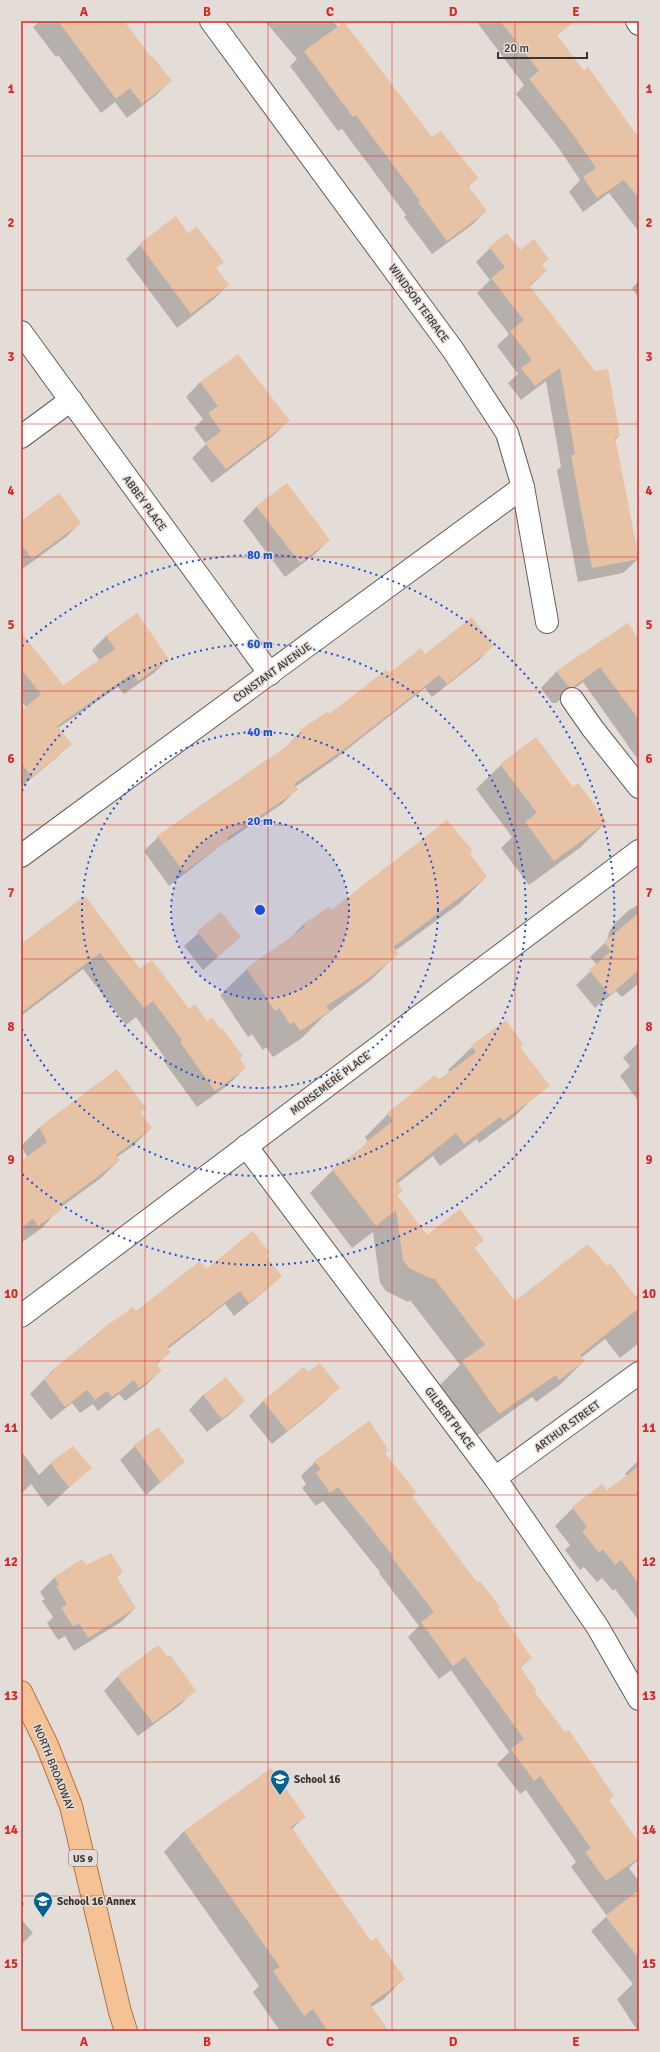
<svg xmlns="http://www.w3.org/2000/svg" width="660" height="2052" viewBox="0 0 660 2052" font-family="Signika,sans-serif">
<style>
.shadow{fill:#0003}
.building{fill:#e7c2a4}
.lines{fill:none;stroke-linecap:round;stroke-linejoin:round}
.minor-casing{stroke:#645e59;stroke-width:24}
.major-casing{stroke:#ae7644;stroke-width:24}
.minor{stroke:#fff;stroke-width:22}
.major{stroke:#f4c294;stroke-width:22}
.grid{fill:none;stroke:#d62828;stroke-width:1;stroke-opacity:0.55}
.ring{fill:none;stroke:#1d4ed8;stroke-width:2;stroke-dasharray:2 4}
.labels{text-anchor:middle;stroke-width:3;stroke-linejoin:round;paint-order:stroke}
.shield{fill:#e4ddd7;stroke:#6c6865;stroke-width:1}
.shield-label{font-size:10px;font-weight:bold;fill:#393634}
.street-label{font-size:11px;fill:#393634;stroke:#e4ddd7}
.poi-label{font-size:11px;font-weight:bold;fill:#393634;stroke:#e4ddd7;text-anchor:start}
.centre{fill:#1d4ed8;stroke:#e4ddd7;stroke-width:2}
.ring-label{font-size:12px;text-anchor:middle;font-weight:bold;fill:#1d4ed8;stroke:#e4ddd7;stroke-width:3;stroke-linejoin:round;paint-order:stroke}
.neatline{fill:none;stroke:#d62828;stroke-width:1.5}
.grid-label{font-size:13px;text-anchor:middle;font-weight:bold;fill:#d62828}
</style>
<rect width="100%" height="100%" fill="#e4ddd7"/>
<g class="shadow">
<polygon points="36,21 123,21 151,59 171,81 156,95 127,118 115,102 101,113 58,55 56,57 33,27 38,23"/>
<polygon points="265,21 333,21 432,139 477,178 468,187 486,211 472,225 432,254 404,217 406,215 342,129 338,131 290,66 297,59"/>
<polygon points="476,21 556,21 563,30 556,36 584,72 588,69 639,139 639,232 609,193 583,212 569,192 580,180 558,147 516,94 524,85"/>
<polygon points="188,234 222,262 215,269 228,285 214,299 177,328 126,259 140,245"/>
<polygon points="490,248 520,251 548,259 541,265 546,271 529,287 619,436 615,440 638,559 623,573 578,582 557,470 561,467 546,381 521,400 508,383 518,374 497,346 509,334 477,293 490,280 476,262"/>
<polygon points="639,281 639,298 632,288"/>
<polygon points="238,355 288,421 274,435 212,483 192,458 206,444 194,428 203,419 186,397 200,382"/>
<polygon points="257,506 329,540 315,554 285,577 243,521"/>
<polygon points="21,522 80,523 66,537 21,570"/>
<polygon points="137,615 168,659 154,673 124,694 118,687 58,728 71,744 56,758 21,787 21,712 27,708 21,701 21,654 63,686 100,661 92,650 106,636"/>
<polygon points="639,642 639,761 583,682 556,703 552,703 541,688 557,671"/>
<polygon points="493,645 479,660 432,697 425,688 335,759 295,787 297,789 282,804 220,846 169,886 144,851 158,837 287,746 301,731 327,713 329,716 389,675 425,655"/>
<polygon points="501,765 573,789 606,822 581,847 529,885 501,848 512,837 476,789"/>
<polygon points="486,877 459,904 395,951 397,954 371,980 323,1017 302,1038 273,1057 266,1047 263,1050 252,1034 248,1037 220,995 247,969 288,940 303,925 331,911"/>
<polygon points="85,897 140,971 206,1022 242,1056 239,1059 245,1068 228,1085 197,1107 163,1060 165,1058 136,1017 126,1025 83,969 21,1016 21,946"/>
<polygon points="636,906 639,906 639,983 622,997 616,991 595,1008 576,985 597,965 590,957 607,941 609,932 614,924 629,910"/>
<polygon points="221,913 240,937 203,970 184,946"/>
<polygon points="639,1042 639,1102 620,1076 630,1066 623,1058"/>
<polygon points="472,1047 519,1047 536,1095 513,1118 479,1143 477,1139 440,1166 433,1156 397,1184 402,1190 396,1196 427,1236 483,1240 474,1248 515,1302 635,1297 639,1294 639,1343 620,1358 605,1339 581,1358 584,1361 561,1384 536,1402 532,1397 475,1437 440,1385 460,1365 410,1300 408,1302 386,1291 380,1283 373,1232 352,1248 310,1193 333,1170 354,1155 368,1142 365,1137 388,1114 450,1072 448,1070"/>
<polygon points="117,1071 144,1108 139,1113 151,1128 133,1146 117,1157 119,1160 101,1178 60,1208 42,1228 21,1243 21,1162 28,1158 21,1146 39,1128"/>
<polygon points="268,1252 265,1256 281,1276 266,1290 234,1316 225,1304 168,1349 170,1352 156,1365 160,1371 146,1385 125,1401 119,1394 98,1411 93,1404 80,1413 72,1403 51,1420 30,1394 53,1370 100,1332 205,1270"/>
<polygon points="304,1368 308,1374 338,1388 324,1402 272,1444 249,1416 263,1401"/>
<polygon points="203,1395 244,1401 229,1415 207,1432 189,1410"/>
<polygon points="135,1446 184,1462 146,1495 120,1460"/>
<polygon points="21,1451 39,1475 51,1463 90,1468 48,1507 31,1484 21,1494"/>
<polygon points="384,1454 411,1496 497,1609 531,1658 520,1668 533,1691 613,1796 608,1801 639,1844 639,1859 629,1868 639,1881 639,2028 637,2030 617,1999 633,1984 591,1931 607,1916 571,1867 576,1862 526,1790 520,1794 497,1764 509,1752 451,1670 439,1679 408,1637 419,1626 379,1573 380,1572 323,1501 316,1506 302,1488 306,1484 301,1476 315,1462"/>
<polygon points="639,1460 639,1621 615,1589 613,1591 602,1578 597,1582 584,1567 580,1570 565,1550 570,1545 555,1526 573,1508 607,1492 627,1476 625,1474"/>
<polygon points="82,1560 86,1567 122,1572 116,1578 135,1608 121,1622 74,1651 65,1636 58,1640 47,1623 53,1617 42,1601 45,1599 40,1592 54,1578"/>
<polygon points="118,1676 195,1690 180,1705 138,1736 104,1691"/>
<polygon points="304,1817 291,1830 371,1943 404,1978 384,1999 371,2007 388,2031 294,2031 293,2029 289,2031 280,2031 253,1992 259,1986 164,1852 184,1831"/>
<polygon points="21,1900 25,1904 21,1908"/>
<polygon points="21,1919 33,1933 21,1945"/>
</g>
<g class="building">
<polygon points="58,21 124,21 151,57 152,56 172,81 142,104 130,88 116,99"/>
<polygon points="500,21 575,21 557,35 584,71 588,67 639,138 639,199 624,180 597,198 583,177 596,168 572,133 529,79 539,71"/>
<polygon points="344,22 432,137 441,131 478,178 468,186 487,211 447,241 418,202 420,201 356,115 353,117 304,51"/>
<polygon points="176,216 188,233 197,227 224,262 216,268 229,285 191,314 139,244"/>
<polygon points="507,233 520,250 534,239 549,259 542,264 547,271 529,285 595,371 608,369 620,436 615,437 639,559 592,568 571,455 575,454 560,368 535,386 521,368 532,360 510,331 524,320 491,278 505,267 489,247"/>
<polygon points="238,354 290,421 226,469 205,443 221,431 208,413 218,406 200,382"/>
<polygon points="287,483 330,540 300,563 256,506"/>
<polygon points="59,493 81,523 32,559 21,544 21,521"/>
<polygon points="137,613 169,659 138,681 133,673 57,726 72,744 32,777 21,763 21,711 41,694 21,669 21,632 63,685 115,649 106,635"/>
<polygon points="472,617 494,646 447,684 439,675 350,745 294,784 298,790 227,838 228,840 184,872 157,836 201,805 290,744 289,743 302,733 300,730 327,712 329,714 386,670 389,673 421,648 425,654"/>
<polygon points="628,623 639,640 639,720 600,667 573,687 569,687 556,671"/>
<polygon points="536,737 573,787 578,783 607,822 554,861 525,822 537,813 500,764"/>
<polygon points="447,820 473,851 470,854 487,877 393,947 399,954 365,981 326,1006 330,1011 300,1031 294,1022 290,1024 279,1008 275,1011 246,968 305,927 303,924 329,907 331,910"/>
<polygon points="85,896 140,969 152,960 189,1009 195,1004 207,1021 212,1017 220,1029 222,1028 243,1056 239,1058 246,1068 215,1091 180,1042 182,1040 153,1001 144,1008 100,953 21,1013 21,944"/>
<polygon points="221,912 241,937 218,957 197,931"/>
<polygon points="639,913 639,970 610,995 589,970 611,951 604,942"/>
<polygon points="506,1020 523,1044 520,1047 550,1086 503,1121 500,1117 464,1144 456,1133 396,1181 403,1190 397,1195 427,1235 460,1209 484,1240 474,1247 515,1301 588,1244 607,1266 610,1263 639,1301 639,1308 580,1355 585,1361 559,1380 556,1375 499,1414 462,1361 485,1345 434,1278 432,1279 409,1268 403,1260 396,1210 376,1226 332,1169 366,1145 365,1143 393,1121 387,1113 435,1075 439,1080 476,1052 471,1046"/>
<polygon points="117,1069 146,1108 140,1112 152,1128 116,1155 120,1160 61,1204 62,1210 38,1226 33,1219 21,1228 21,1161 47,1142 39,1127"/>
<polygon points="253,1231 269,1252 265,1255 282,1276 249,1303 240,1291 167,1347 171,1352 156,1363 162,1371 139,1388 134,1380 112,1397 107,1391 95,1400 87,1390 65,1407 44,1379 54,1371 53,1369 100,1333 99,1331 133,1307 136,1311 200,1261 206,1269"/>
<polygon points="320,1363 340,1388 287,1431 263,1401 304,1367 308,1372"/>
<polygon points="226,1377 245,1401 222,1419 203,1395"/>
<polygon points="369,1421 389,1450 385,1453 416,1492 412,1496 477,1583 480,1581 500,1607 498,1609 532,1658 520,1667 536,1689 534,1691 565,1732 569,1730 614,1796 609,1800 639,1842 639,1858 606,1881 585,1852 591,1848 540,1776 534,1781 511,1749 524,1739 465,1657 453,1666 421,1622 434,1612 392,1558 394,1557 338,1487 330,1493 316,1473 321,1469 314,1461"/>
<polygon points="158,1427 185,1462 160,1482 134,1445"/>
<polygon points="73,1446 92,1468 69,1487 50,1463"/>
<polygon points="639,1466 639,1584 621,1560 615,1565 603,1549 599,1553 582,1531 587,1527 572,1507 602,1484 607,1490"/>
<polygon points="111,1553 123,1572 116,1576 136,1608 88,1638 79,1623 73,1626 61,1608 67,1604 56,1586 59,1585 54,1577 82,1559 86,1565"/>
<polygon points="158,1645 167,1656 170,1655 196,1691 153,1723 117,1676"/>
<polygon points="271,1768 306,1817 291,1827 371,1941 376,1937 405,1979 370,2004 389,2031 328,2031 313,2009 304,2016 273,1971 280,1967 184,1831"/>
<polygon points="639,1890 639,1959 605,1916"/>
</g>
<g class="lines">
<g class="minor-casing">
<g id="minor">
<polyline points="211,21 453,350 507,433 523,487 547,622"/>
<polyline points="637,21 639,24"/>
<polyline points="21,332 270,674"/>
<polyline points="21,437 71,400"/>
<polyline points="572,699 593,729 639,787"/>
<polyline points="21,856 523,487"/>
<polyline points="246,1146 495,1478 597,1626 639,1699"/>
<polyline points="21,1316 639,851"/>
<polyline points="495,1478 639,1373"/>
</g>
</g>
<g class="major-casing">
<polyline id="major" points="21,1692 47,1745 71,1806 120,2012 126,2031"/>
</g>
<use href="#minor" class="minor"/>
<use href="#major" class="major"/>
</g>
<path class="grid" d="M145,21V2031M268,21V2031M392,21V2031M515,21V2031M21,156H639M21,290H639M21,424H639M21,557H639M21,691H639M21,825H639M21,959H639M21,1093H639M21,1227H639M21,1361H639M21,1495H639M21,1628H639M21,1762H639M21,1896H639"/>
<circle cx="260" cy="910" r="89" fill="#1d4ed8" fill-opacity=".12"/>
<g class="ring">
<circle cx="260" cy="910" r="89"/>
<circle cx="260" cy="910" r="178"/>
<path d="M22 791A266 266 0 1 1 22 1029"/>
<path d="M22 646A355 355 0 1 1 22 1174"/>
</g>
<defs>
<g id="school-pin" transform="scale(1)"><path d="M0 17L-7.5 6A9.5 9.5 0 1 1 7.5 6Z" fill="#026191" stroke="#e4ddd7"/><path d="M0-5L7-2L0 1L-7-2ZM-4 1L0 2.5L4 1V4Q0 6-4 4Z" fill="#fff"/></g>
</defs>
<g fill-rule="evenodd">
<use href="#school-pin" x="280" y="1779"/>
<use href="#school-pin" x="43" y="1901"/>
</g>
<g class="labels">
<rect class="shield" x="69" y="1850" width="28" height="16" rx="3"/>
<g class="shield-label">
<text x="83" y="1862">US 9</text>
</g>
<g class="street-label">
<text transform="translate(419 303) rotate(54)" y="4">WINDSOR TERRACE</text>
<text transform="translate(145 503) rotate(54)" y="4">ABBEY PLACE</text>
<text transform="translate(272 672) rotate(-36)" y="4">CONSTANT AVENUE</text>
<text transform="translate(330 1083) rotate(-37)" y="4">MORSEMERE PLACE</text>
<text transform="translate(450 1418) rotate(53)" y="4">GILBERT PLACE</text>
<text transform="translate(567 1426) rotate(-36)" y="4">ARTHUR STREET</text>
<text transform="translate(54 1767) rotate(68)" y="4">NORTH BROADWAY</text>
</g>
<g class="poi-label">
<text x="294" y="1783">School 16</text>
<text x="57" y="1905">School 16 Annex</text>
</g>
</g>
<circle cx="260" cy="910" r="6" class="centre"/>
<g class="ring-label">
<text x="260" y="559">80 m</text>
<text x="260" y="648">60 m</text>
<text x="260" y="736">40 m</text>
<text x="260" y="825">20 m</text>
</g>
<rect width="660" height="2052" fill="none" stroke="#e4ddd7" stroke-width="44"/>
<path d="M498 52v6h89v-6" fill="none" stroke="#393634" stroke-width="2"/>
<text x="504" y="52" font-size="12" fill="#393634" stroke="#e4ddd7" stroke-width="3" paint-order="stroke">20 m</text>
<rect x="22" y="22" width="616" height="2008" class="neatline"/>
<g class="grid-label">
<text x="84" y="16">A</text>
<text x="207" y="16">B</text>
<text x="330" y="16">C</text>
<text x="453" y="16">D</text>
<text x="576" y="16">E</text>
<text x="11" y="93">1</text>
<text x="649" y="93">1</text>
<text x="11" y="227">2</text>
<text x="649" y="227">2</text>
<text x="11" y="361">3</text>
<text x="649" y="361">3</text>
<text x="11" y="495">4</text>
<text x="649" y="495">4</text>
<text x="11" y="629">5</text>
<text x="649" y="629">5</text>
<text x="11" y="763">6</text>
<text x="649" y="763">6</text>
<text x="11" y="897">7</text>
<text x="649" y="897">7</text>
<text x="11" y="1031">8</text>
<text x="649" y="1031">8</text>
<text x="11" y="1164">9</text>
<text x="649" y="1164">9</text>
<text x="11" y="1298">10</text>
<text x="649" y="1298">10</text>
<text x="11" y="1432">11</text>
<text x="649" y="1432">11</text>
<text x="11" y="1566">12</text>
<text x="649" y="1566">12</text>
<text x="11" y="1700">13</text>
<text x="649" y="1700">13</text>
<text x="11" y="1834">14</text>
<text x="649" y="1834">14</text>
<text x="11" y="1968">15</text>
<text x="649" y="1968">15</text>
<text x="84" y="2046">A</text>
<text x="207" y="2046">B</text>
<text x="330" y="2046">C</text>
<text x="453" y="2046">D</text>
<text x="576" y="2046">E</text>
</g>
</svg>
